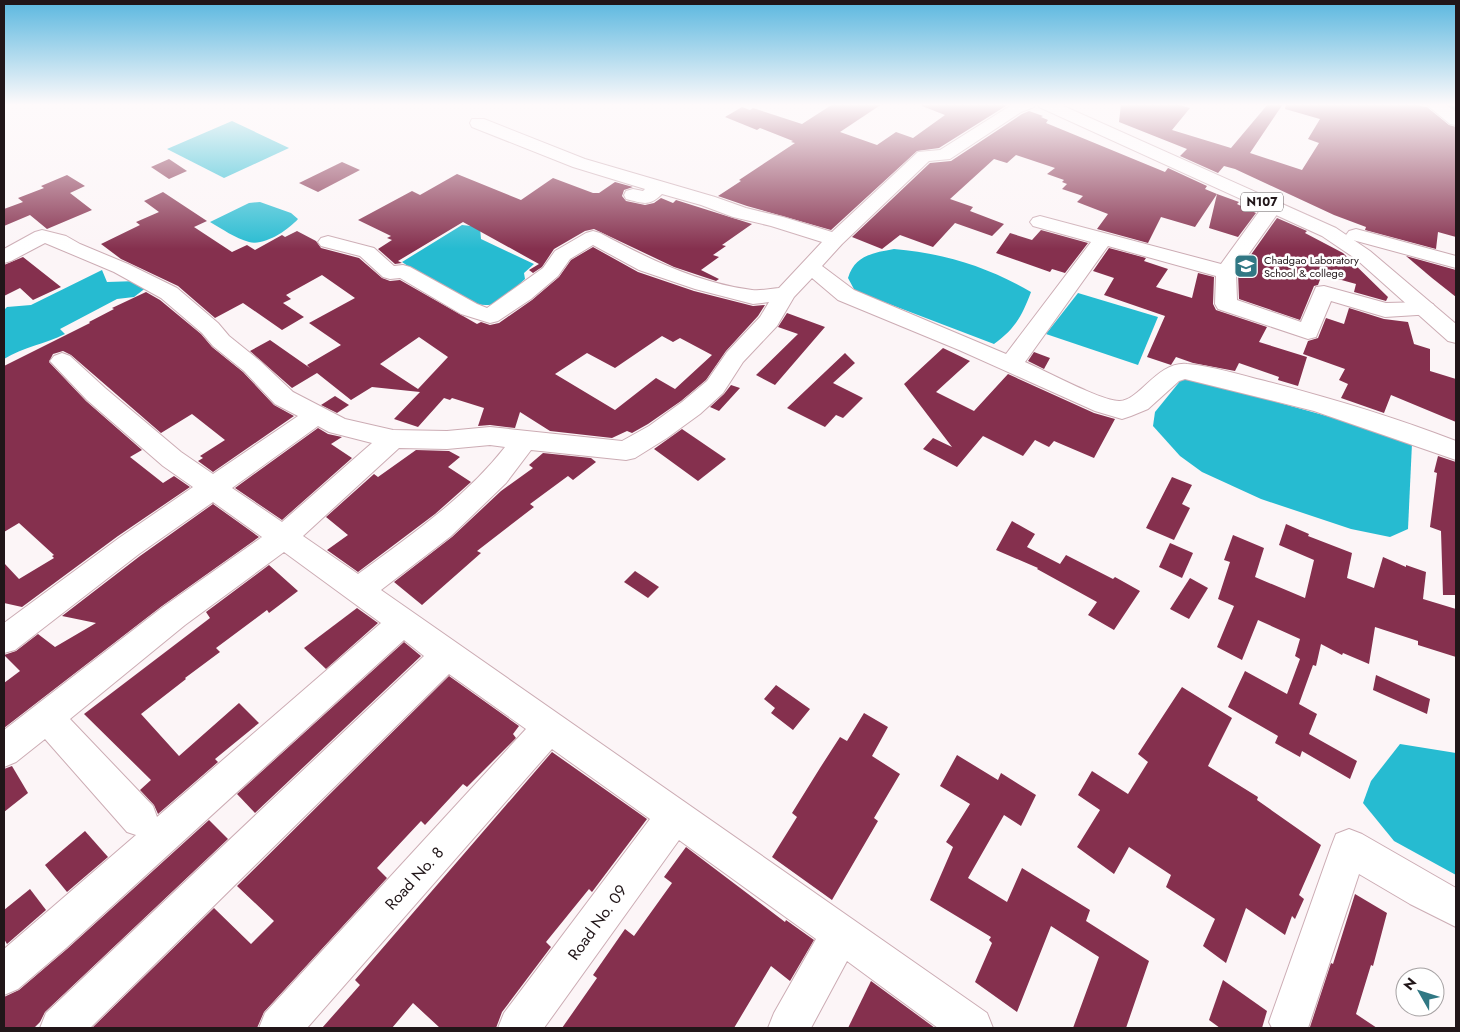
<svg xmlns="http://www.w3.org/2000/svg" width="1460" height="1032" viewBox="0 0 1460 1032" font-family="Jost,sans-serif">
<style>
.water{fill:#26bbd1}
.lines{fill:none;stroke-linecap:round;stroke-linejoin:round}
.canal{fill:#26bbd1;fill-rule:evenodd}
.building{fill:#85304e;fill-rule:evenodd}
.minor-casing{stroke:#ccacb4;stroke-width:2}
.highway-casing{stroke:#ccacb4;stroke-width:2}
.minor{fill:#fff;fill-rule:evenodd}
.highway{fill:#fff;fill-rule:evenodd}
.labels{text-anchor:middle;stroke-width:5;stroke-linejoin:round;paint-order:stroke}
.far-poi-label{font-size:11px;fill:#211619;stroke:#fff;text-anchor:start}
.shield{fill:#fff;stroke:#645c5e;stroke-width:1}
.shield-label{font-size:12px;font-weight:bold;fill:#211619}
.near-street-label{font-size:16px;fill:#211619;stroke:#fff}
</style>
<rect width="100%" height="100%" fill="#fcf5f7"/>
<g class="water">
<polygon points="232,121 289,148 224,178 167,149"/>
<path d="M260,202L291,213L298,219C288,230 265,246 249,242C235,238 222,229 210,222L249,203Z"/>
<path d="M462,225L480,227L481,239L534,264L524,273L525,279C516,287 501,304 488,305C466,307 421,275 402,262Z"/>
<path d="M894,249C944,253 988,267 1031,292C1022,316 1015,329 994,344L855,291L848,278C855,255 873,253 894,249Z"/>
<path d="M102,270L107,282L138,281L147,287L134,297L117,299L60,329L65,334C45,344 23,347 4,359V310L7,307L31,305Z"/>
<polygon points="1078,293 1158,317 1138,365 1046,334"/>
<polygon points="1194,379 1388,433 1412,443 1408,529 1390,537 1351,529 1261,499 1202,472 1180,456 1153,426 1155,412 1181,380"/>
<polygon points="1400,744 1456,753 1456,875 1394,841 1363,803 1371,781"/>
</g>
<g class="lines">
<polygon class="canal" points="1441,104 1456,104 1456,112"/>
</g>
<g class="building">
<polygon points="833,104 882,104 840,132 877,145 896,132 913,138 945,115 922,106 922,104 1009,104 939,148 917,151 831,230 747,206 718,196 741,181 739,180 795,143 791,142 793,141 760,128 757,130 725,117 742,107 750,110 753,108 802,124"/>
<polygon points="1121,104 1176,104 1190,108 1172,130 1231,148 1268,104 1283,104 1250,153 1302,170 1319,143 1308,139 1320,119 1285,109 1286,104 1419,104 1420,106 1427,107 1449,125 1456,127 1456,237 1438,232 1436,249 1365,230 1366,227 1334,215 1235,169 1224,166 1218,173 1180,156 1187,149 1119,122"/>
<polygon points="1029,111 1043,116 1041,117 1048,120 1046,123 1165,172 1168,168 1207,186 1205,189 1217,194 1195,227 1161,217 1148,243 1097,229 1108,214 1077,202 1083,196 1062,189 1067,184 1062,182 1064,180 1047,174 1055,168 1016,155 1007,163 994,159 950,199 973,207 970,211 1004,224 992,236 955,223 933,247 900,235 882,249 852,237 930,163 951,161 1022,114"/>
<polygon points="169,159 187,171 169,179 151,167"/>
<polygon points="342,162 360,170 318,192 299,183"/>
<polygon points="457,174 521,200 553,178 593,193 599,193 615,182 633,187 624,190 622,196 626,201 645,205 654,203 661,198 673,203 676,200 752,224 722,245 726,246 713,255 719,257 701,270 719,279 716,281 674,267 594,229 585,231 554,249 542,267 533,273 529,270 539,264 463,222 398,261 402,263 395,264 378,249 392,240 387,238 391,236 358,220 412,191 420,195"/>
<polygon points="67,175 85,186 70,193 92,210 47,229 30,215 4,226 4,209 23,202 18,198 44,188 41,186"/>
<path d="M163,192L207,221L194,227L232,252L247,245L255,250L282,235L285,237L297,231L316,241L321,248L359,258L382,278L390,281L400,280L477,324L481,322L490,325L499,323L532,300L559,277L571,260L593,247L638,272L694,291L753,306L765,305L758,316L726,351L706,380L681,401L648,424L632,433L627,431L612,438L550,431L520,412L515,428L490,425L478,426L484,408L452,398L450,400L444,398L418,427L394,419L420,392L372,387L351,400L317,373L292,388L250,351L270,340L310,368L307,365L341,345L309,323L355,298L322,275L286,295L291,299L283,303L304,317L282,330L243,303L215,318L178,286L121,259L101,244L140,225L136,222L159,212L144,201ZM662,336L673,342L680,338L712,355L675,389L656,378L615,410L555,374L587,353L615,368ZM419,337L448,357L418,389L380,364Z"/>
<polygon points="1217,194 1239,202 1237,204 1256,213 1238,237 1209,228"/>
<polygon points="1277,218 1307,231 1305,233 1343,253 1388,297 1386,301 1354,292 1356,284 1327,276 1326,279 1321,277 1318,285 1314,286 1300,320 1239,299 1238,273"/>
<polygon points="1041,230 1088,243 1065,273 1052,269 1050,272 996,253 1010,233 1032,240"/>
<polygon points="1109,248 1146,258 1144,261 1168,269 1156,287 1192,298 1198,273 1214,277 1213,304 1216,310 1267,327 1259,342 1307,357 1298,386 1278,380 1279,377 1239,363 1235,371 1193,363 1176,357 1171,365 1147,357 1165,316 1104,295 1114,278 1093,271"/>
<polygon points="1406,256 1456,270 1456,297 1432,278"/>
<polygon points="23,257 61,287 33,300 20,288 4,296 4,265"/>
<polygon points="146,292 160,300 201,334 212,347 243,372 274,405 294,416 213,472 198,461 203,458 200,456 225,440 192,414 161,433 71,355 63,351 53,354 49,362 86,401 142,450 130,457 163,483 174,476 190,487 118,536 22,607 4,603 4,563 19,579 54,558 52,556 54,555 19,523 4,532 4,366 90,323 89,322 114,309 112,308"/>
<polygon points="1349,308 1384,319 1408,322 1414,344 1430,349 1430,371 1456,379 1456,422 1391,395 1384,413 1341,398 1348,384 1339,380 1345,369 1303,354 1308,341 1318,338 1326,318 1344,324"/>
<polygon points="787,313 825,327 775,385 756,375 798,334 778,327"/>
<polygon points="943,348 970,361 936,392 974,411 1008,374 1094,413 1115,419 1094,458 1054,441 1049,447 1035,440 1023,456 983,436 957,467 923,449 933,438 952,447 904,384"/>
<polygon points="1034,352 1050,358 1044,369 1028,361"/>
<polygon points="845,353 855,363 833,383 863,398 843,418 836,415 825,427 787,408"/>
<polygon points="731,385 740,388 719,411 710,407 724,394"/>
<polygon points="335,396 349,405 337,413 321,405"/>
<polygon points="318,428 328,434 342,437 331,444 352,458 282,520 235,488"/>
<polygon points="682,429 726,459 698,481 654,449"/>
<polygon points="416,450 449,451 460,457 448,467 471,482 435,514 358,572 327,550 348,535 326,517 374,474 378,477"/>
<polygon points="543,453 591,458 596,462 573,480 568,476 530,504 534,507 477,551 481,553 422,605 394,582 452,537 501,491 533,468 529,465"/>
<polygon points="1438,456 1456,462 1456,595 1443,595 1441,531 1430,527 1437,473 1434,472"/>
<polygon points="1172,477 1192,485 1182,504 1190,508 1174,540 1146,528"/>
<polygon points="213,504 259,537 162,606 4,728 4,683 20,671 4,655 16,651 38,634 55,647 96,623 62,616 140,556"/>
<polygon points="1012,521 1035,534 1027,547 1060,564 1066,555 1113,579 1115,577 1140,591 1114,630 1088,615 1097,602 1037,569 1038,568 996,550"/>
<polygon points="1286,524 1309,534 1308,536 1352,553 1347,578 1374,588 1383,557 1406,567 1406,565 1426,572 1423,599 1456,609 1456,657 1418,645 1418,641 1375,627 1369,664 1343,653 1342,655 1321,644 1316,666 1313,665 1299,704 1317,714 1309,734 1357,761 1350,779 1302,751 1300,757 1275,743 1278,736 1228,707 1245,671 1287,694 1300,659 1295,656 1300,639 1258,620 1242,660 1217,647 1234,606 1218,599 1230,562 1224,560 1233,535 1264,548 1255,577 1305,598 1314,560 1279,545"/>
<polygon points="1170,543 1193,553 1182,578 1159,567"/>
<polygon points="269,565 298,591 269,613 267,610 216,648 220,652 185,678 186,679 141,714 179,756 239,703 259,723 215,759 218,762 158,814 154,805 140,790 151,780 84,714 210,618 206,612"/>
<polygon points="635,571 659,587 648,598 624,582"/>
<polygon points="1190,578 1208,588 1189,619 1170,609"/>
<polygon points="357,608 378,623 326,669 304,648"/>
<polygon points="404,642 421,656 255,813 237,794"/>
<polygon points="1376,675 1430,699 1427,714 1373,690"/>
<polygon points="449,676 519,726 513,734 516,738 467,787 463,784 425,825 421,821 377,868 387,878 264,1012 257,1028 92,1028 214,908 251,944 274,921 237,886"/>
<polygon points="776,685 810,709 793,730 771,713 775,708 764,699"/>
<polygon points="1182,687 1232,718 1208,766 1258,797 1257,800 1321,845 1299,895 1304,899 1295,919 1292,916 1285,935 1246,908 1226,963 1203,946 1215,919 1166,887 1171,875 1129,847 1114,874 1077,847 1100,810 1078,795 1092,771 1128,794 1148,762 1138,754"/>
<polygon points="864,713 888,727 872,756 900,774 874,818 878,821 832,900 772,857 797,817 792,813 820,768 840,737 847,741"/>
<polygon points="552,752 647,819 592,892 589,889 546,942 551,947 502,1012 496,1028 440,1028 413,1003 392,1028 322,1028 360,985 355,980"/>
<polygon points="957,755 998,780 1001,773 1036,795 1021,826 1004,815 968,878 1007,902 1022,868 1090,910 1086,921 1149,961 1126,1028 1073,1028 1099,957 1051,926 1017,1012 975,982 992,943 989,940 991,937 930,900 953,847 946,842 970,804 940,786"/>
<polygon points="12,766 28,793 4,812 4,769"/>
<polygon points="209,820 228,839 45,1012 40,1022 34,1028 4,1028 4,997 19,990 67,949"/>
<polygon points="85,831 108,857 67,892 45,865"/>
<polygon points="686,847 785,922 786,920 814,940 790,981 771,966 734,1028 562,1028 597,978 593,975 625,929 634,936 672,883 664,877"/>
<polygon points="30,889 46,910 7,944 4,939 4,910"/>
<polygon points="1355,894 1387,913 1373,966 1371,965 1356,1014 1377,1028 1312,1028 1310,1027 1331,963 1333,964"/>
<polygon points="1223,980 1267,1011 1262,1028 1220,1028 1209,1020"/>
<polygon points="871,981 935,1028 848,1028"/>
</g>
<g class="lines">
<g class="minor-casing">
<g id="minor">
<path d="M1013,104H1036L1034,107L1021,112L950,159L929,161L842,244L822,266L854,290L1006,354L1091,242L1033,226L1030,222L1033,218L1040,216L1221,264L1266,202L1273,200L1280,202L1283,206L1236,272L1237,300L1301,322L1316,287L1324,286L1386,303L1425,302L1433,304L1436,309L1433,314L1385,317L1331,301L1316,337L1308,339L1218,309L1215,304L1216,276L1108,246L1025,362C1046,371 1099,400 1119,401C1139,402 1157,361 1187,364C1213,366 1240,375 1265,381C1330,398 1394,417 1456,441V460L1314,411L1185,379L1179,381L1148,409L1131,416L1122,419L1095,411L959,350L838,300L812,278L794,297L777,326L743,362L723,393L700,414L667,438L635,458L626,460L531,450L506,483L451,536L381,590L987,1013L993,1028H938L847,961L811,1028H768L774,1013L816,939L679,840L544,1028H498L504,1013L650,819L552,749L307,1028H259L265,1013L526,729L449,674L90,1028H40L46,1013L424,656L404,640L66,948L18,989L4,995V949L136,835L127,832L45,739L16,762L4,767V730L163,607L262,537L213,502L139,554L15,650L4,653V623L119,538L193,487L163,466L87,400L50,361L54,356L62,353L70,356L105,388L181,452L213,474L298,416L275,404L244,371L213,346L202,333L161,298L114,272L45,243L11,261L4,263V249L35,232L42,230L66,236L80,244L128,264L177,288L218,323L229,336L260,361L293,392L345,419L393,430L447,431L490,427L622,441L649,426L682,402L707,381L727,352L760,317L769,302L753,304L695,289L639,270L593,245L570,259L558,276L531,299L498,321L490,323L461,314L400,278L390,279L383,277L360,256L321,246L318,242L321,238L328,236L374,248L394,266L403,265L410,267L477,304L487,308L543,268L555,251L586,233L593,231L600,233C647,258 697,283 752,290C760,291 770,289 779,288L822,242L771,226L733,217L701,205L662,194C649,207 643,203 626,199L624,195L626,191L633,189L643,191L645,189L573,167L472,127L470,123L472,119H484L585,159L715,197L746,208L783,217L832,232L918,152L940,150ZM318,426L329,432L372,443L282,522L232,488ZM490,445L505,447C465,498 411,535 358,574L303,536L399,448L447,449ZM284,552L381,623L157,817L153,806L70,719L185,625Z"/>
<polygon points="1426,104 1445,104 1456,112 1456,125 1450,124"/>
<polygon points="1356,229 1456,256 1456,268 1349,239 1346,235 1349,231"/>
<polygon points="1349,829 1362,834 1456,888 1456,927 1410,904 1359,874 1308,1028 1272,1028 1269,1022 1331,847 1336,834"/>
</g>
</g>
<g class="highway-casing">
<polygon id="highway" points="1037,104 1059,104 1336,228 1370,251 1456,324 1456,343 1448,341 1356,259 1322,236 1039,107"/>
</g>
<use href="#minor" class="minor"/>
<use href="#highway" class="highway"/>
</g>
<linearGradient id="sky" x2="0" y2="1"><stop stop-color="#5ab7df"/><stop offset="0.42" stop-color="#fefafb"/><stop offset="1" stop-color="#fefafb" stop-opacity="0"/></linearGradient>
<rect width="1460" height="249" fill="url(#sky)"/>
<defs>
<g id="university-square" transform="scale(1.25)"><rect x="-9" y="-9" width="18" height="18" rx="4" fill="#317884" stroke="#fff"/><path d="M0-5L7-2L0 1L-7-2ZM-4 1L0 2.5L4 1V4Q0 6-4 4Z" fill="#fff"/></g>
</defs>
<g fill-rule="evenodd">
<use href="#university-square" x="1246" y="266"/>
</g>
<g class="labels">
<g class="far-poi-label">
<text x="1264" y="264">Chadgao Laboratory<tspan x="1264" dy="13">School &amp; college</tspan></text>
</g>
<rect class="shield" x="1241" y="192.5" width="42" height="19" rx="4"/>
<g class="shield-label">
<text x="1262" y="206">N107</text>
</g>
<g class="near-street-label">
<text transform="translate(414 878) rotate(-48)" y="6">Road No. 8</text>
<text transform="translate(597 922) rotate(-54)" y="6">Road No. 09</text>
</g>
</g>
<rect width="1460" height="1032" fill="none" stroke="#211619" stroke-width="10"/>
<g transform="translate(1420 992) rotate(309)"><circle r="24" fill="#ffffff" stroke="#a6a2a3"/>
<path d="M0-4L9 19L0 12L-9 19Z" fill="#317884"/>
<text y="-8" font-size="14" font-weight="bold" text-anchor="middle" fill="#211619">N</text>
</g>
</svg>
